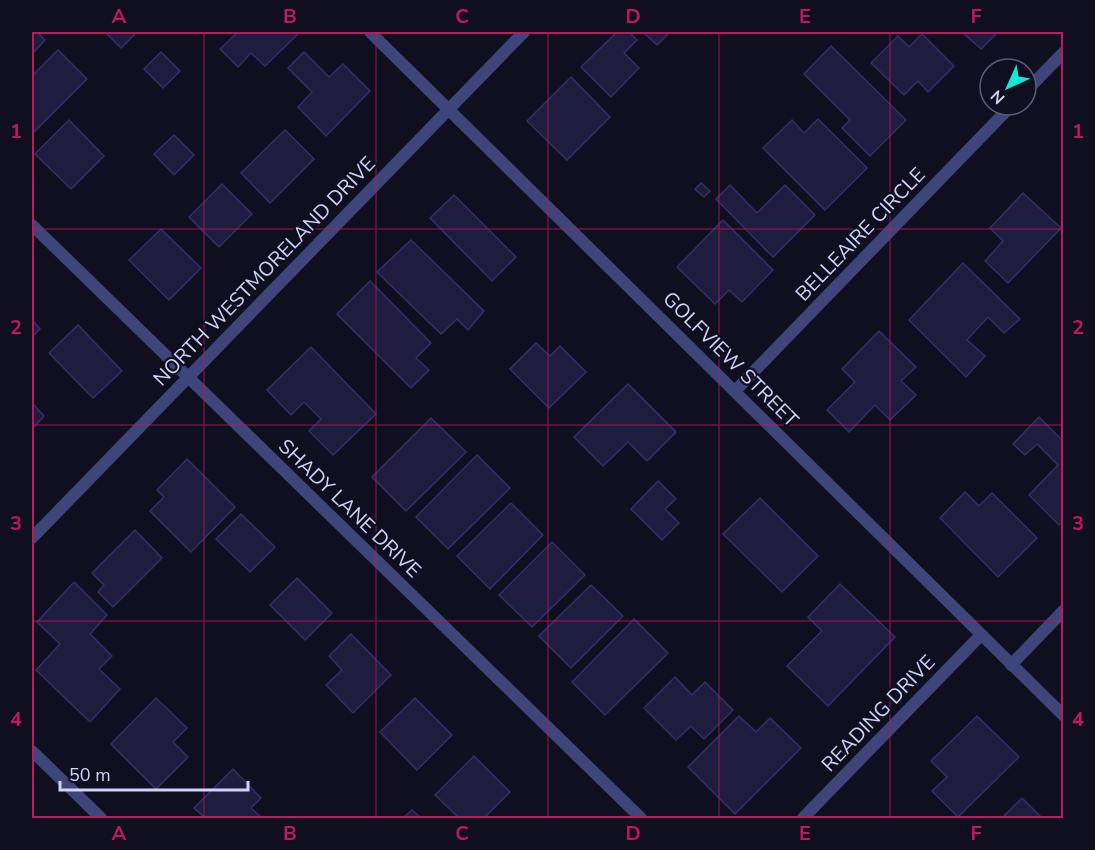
<svg xmlns="http://www.w3.org/2000/svg" width="1095" height="850" viewBox="0 0 1095 850" font-family="'Nunito Sans',sans-serif">
<style>
.building{fill:#1e1c3f;stroke:#32306a;stroke-width:1.5}
.lines{fill:none;stroke-linecap:round;stroke-linejoin:round}
.minor{stroke:#3d457b;stroke-width:12}
.tertiary{stroke:#3d457b;stroke-width:12}
.grid{fill:none;stroke:#c2185b;stroke-width:1.5;stroke-opacity:0.55}
.labels{text-anchor:middle;stroke-width:4.5;stroke-linejoin:round;paint-order:stroke}
.street-label{font-size:20px;fill:#d1d3fb;stroke:#0f0f20}
.neatline{fill:none;stroke:#c2185b;stroke-width:2}
.grid-label{font-size:20px;text-anchor:middle;font-weight:bold;fill:#c2185b}
</style>
<rect width="100%" height="100%" fill="#0f0f20"/>
<g class="building">
<polygon points="32,32 37,32 45,40 32,54"/>
<polygon points="105,32 137,32 121,48"/>
<polygon points="238,32 300,32 265,66 251,53 238,67 220,49"/>
<polygon points="617,32 629,32 637,40 624,53 639,68 611,97 581,67"/>
<polygon points="643,32 670,32 657,45"/>
<polygon points="962,32 998,32 981,49"/>
<polygon points="922,34 954,66 928,92 918,81 904,95 871,63 898,36 909,47"/>
<polygon points="831,46 906,120 870,156 842,128 850,120 804,74"/>
<polygon points="58,50 87,79 32,134 32,76"/>
<polygon points="161,52 180,71 163,88 144,69"/>
<polygon points="304,52 329,77 343,64 370,91 326,136 298,107 312,92 288,68"/>
<polygon points="571,77 610,117 567,160 527,121"/>
<polygon points="818,119 867,168 825,210 763,148 792,120 804,133"/>
<polygon points="69,120 104,156 71,189 35,154"/>
<polygon points="285,130 314,159 270,203 241,173"/>
<polygon points="174,135 194,155 174,175 154,154"/>
<polygon points="701,183 710,191 704,197 695,189"/>
<polygon points="222,184 252,214 219,247 189,217"/>
<polygon points="730,185 757,213 785,185 815,215 773,257 716,199"/>
<polygon points="1023,193 1061,228 1008,283 985,261 1003,241 990,228"/>
<polygon points="454,195 516,257 492,281 430,218"/>
<polygon points="723,220 773,270 742,302 729,290 715,304 677,267"/>
<polygon points="161,229 201,268 169,300 129,260"/>
<polygon points="411,240 484,311 468,330 457,319 441,334 377,272"/>
<polygon points="963,263 1020,319 1004,333 988,317 967,340 985,356 966,377 909,320"/>
<polygon points="370,281 431,343 416,358 429,370 411,388 337,314"/>
<polygon points="32,320 40,329 32,337"/>
<polygon points="78,325 122,371 93,398 49,353"/>
<polygon points="879,331 916,367 901,381 916,395 890,420 875,405 849,432 827,410 855,382 842,369"/>
<polygon points="536,343 550,356 560,346 586,372 549,408 510,369"/>
<polygon points="311,347 376,414 333,455 309,431 321,419 304,402 291,415 267,390"/>
<polygon points="628,384 676,432 647,461 628,442 603,466 574,437"/>
<polygon points="32,403 44,416 32,429"/>
<polygon points="1039,417 1064,442 1064,520 1059,525 1029,495 1058,465 1037,444 1025,455 1013,444"/>
<polygon points="431,418 466,452 406,511 372,477"/>
<polygon points="477,455 510,488 448,549 416,517"/>
<polygon points="187,459 235,507 191,552 150,511 164,497 157,490"/>
<polygon points="658,481 676,499 665,509 679,523 662,540 631,509"/>
<polygon points="965,492 979,506 992,493 1037,538 998,577 940,518"/>
<polygon points="760,498 818,556 782,592 723,534"/>
<polygon points="511,503 543,535 490,589 457,556"/>
<polygon points="241,514 275,547 250,572 216,539"/>
<polygon points="135,530 162,558 113,607 98,592 104,585 92,573"/>
<polygon points="552,542 585,575 532,627 499,595"/>
<polygon points="297,578 332,613 305,640 270,605"/>
<polygon points="74,582 107,615 90,634 112,656 99,669 120,689 90,722 36,670 60,644 37,622"/>
<polygon points="840,584 895,637 828,706 787,666 822,631 808,617"/>
<polygon points="591,585 623,616 571,668 539,636"/>
<polygon points="634,619 668,653 605,715 572,682"/>
<polygon points="351,634 391,675 353,713 326,685 342,670 329,656"/>
<polygon points="675,677 692,695 705,682 733,710 704,739 691,726 676,740 644,708"/>
<polygon points="156,698 187,728 173,742 188,757 156,789 111,744"/>
<polygon points="415,698 452,735 417,770 380,732"/>
<polygon points="739,716 756,732 770,718 801,748 735,814 688,767"/>
<polygon points="977,716 1019,757 958,817 932,791 947,777 931,761"/>
<polygon points="474,756 510,792 484,818 459,818 435,795"/>
<polygon points="233,769 261,798 251,808 262,818 205,818 194,808"/>
<polygon points="1022,798 1042,818 1002,818"/>
<polygon points="412,810 421,818 403,818"/>
</g>
<g class="lines">
<g class="minor">
<polyline points="370,32 1064,716"/>
<polyline points="1026,91 1064,52"/>
<polyline points="32,225 641,818"/>
<polyline points="735,391 1012,105"/>
<polyline points="1011,665 1064,610"/>
<polyline points="32,751 101,818"/>
<polyline points="803,818 981,635"/>
</g>
<polyline class="tertiary" points="32,538 524,32"/>
</g>
<path class="grid" d="M204,32V818M376,32V818M548,32V818M719,32V818M890,32V818M32,229H1064M32,425H1064M32,621H1064"/>
<g class="labels">
<g class="street-label">
<text transform="translate(860 234) rotate(-46)" y="7">BELLEAIRE CIRCLE</text>
<text transform="translate(264 271) rotate(-46)" y="7">NORTH WESTMORELAND DRIVE</text>
<text transform="translate(731 359) rotate(45)" y="7">GOLFVIEW STREET</text>
<text transform="translate(350 508) rotate(44)" y="7">SHADY LANE DRIVE</text>
<text transform="translate(878 713) rotate(-46)" y="7">READING DRIVE</text>
</g>
</g>
<rect width="1095" height="850" fill="none" stroke="#0f0f20" stroke-width="66"/>
<g transform="translate(1008 87) rotate(225)"><circle r="28" fill="#0f0f20" stroke="#5d5d78" stroke-width="1.5"/>
<path d="M0-4.5L10 22L0 15L-10 22Z" fill="#12e7d9"/>
<text y="-9" font-size="16" font-weight="bold" text-anchor="middle" fill="#d1d3fb">N</text>
</g>
<path d="M60 781v9h188v-9" fill="none" stroke="#d1d3fb" stroke-width="3"/>
<text x="69" y="781" font-size="18" fill="#d1d3fb" stroke="#0f0f20" stroke-width="4.5" paint-order="stroke">50 m</text>
<rect x="33" y="33" width="1029" height="784" class="neatline"/>
<g class="grid-label">
<text x="119" y="23">A</text>
<text x="290" y="23">B</text>
<text x="462" y="23">C</text>
<text x="633" y="23">D</text>
<text x="805" y="23">E</text>
<text x="976" y="23">F</text>
<text x="16" y="138">1</text>
<text x="1078" y="138">1</text>
<text x="16" y="334">2</text>
<text x="1078" y="334">2</text>
<text x="16" y="530">3</text>
<text x="1078" y="530">3</text>
<text x="16" y="726">4</text>
<text x="1078" y="726">4</text>
<text x="119" y="840">A</text>
<text x="290" y="840">B</text>
<text x="462" y="840">C</text>
<text x="633" y="840">D</text>
<text x="805" y="840">E</text>
<text x="976" y="840">F</text>
</g>
</svg>
